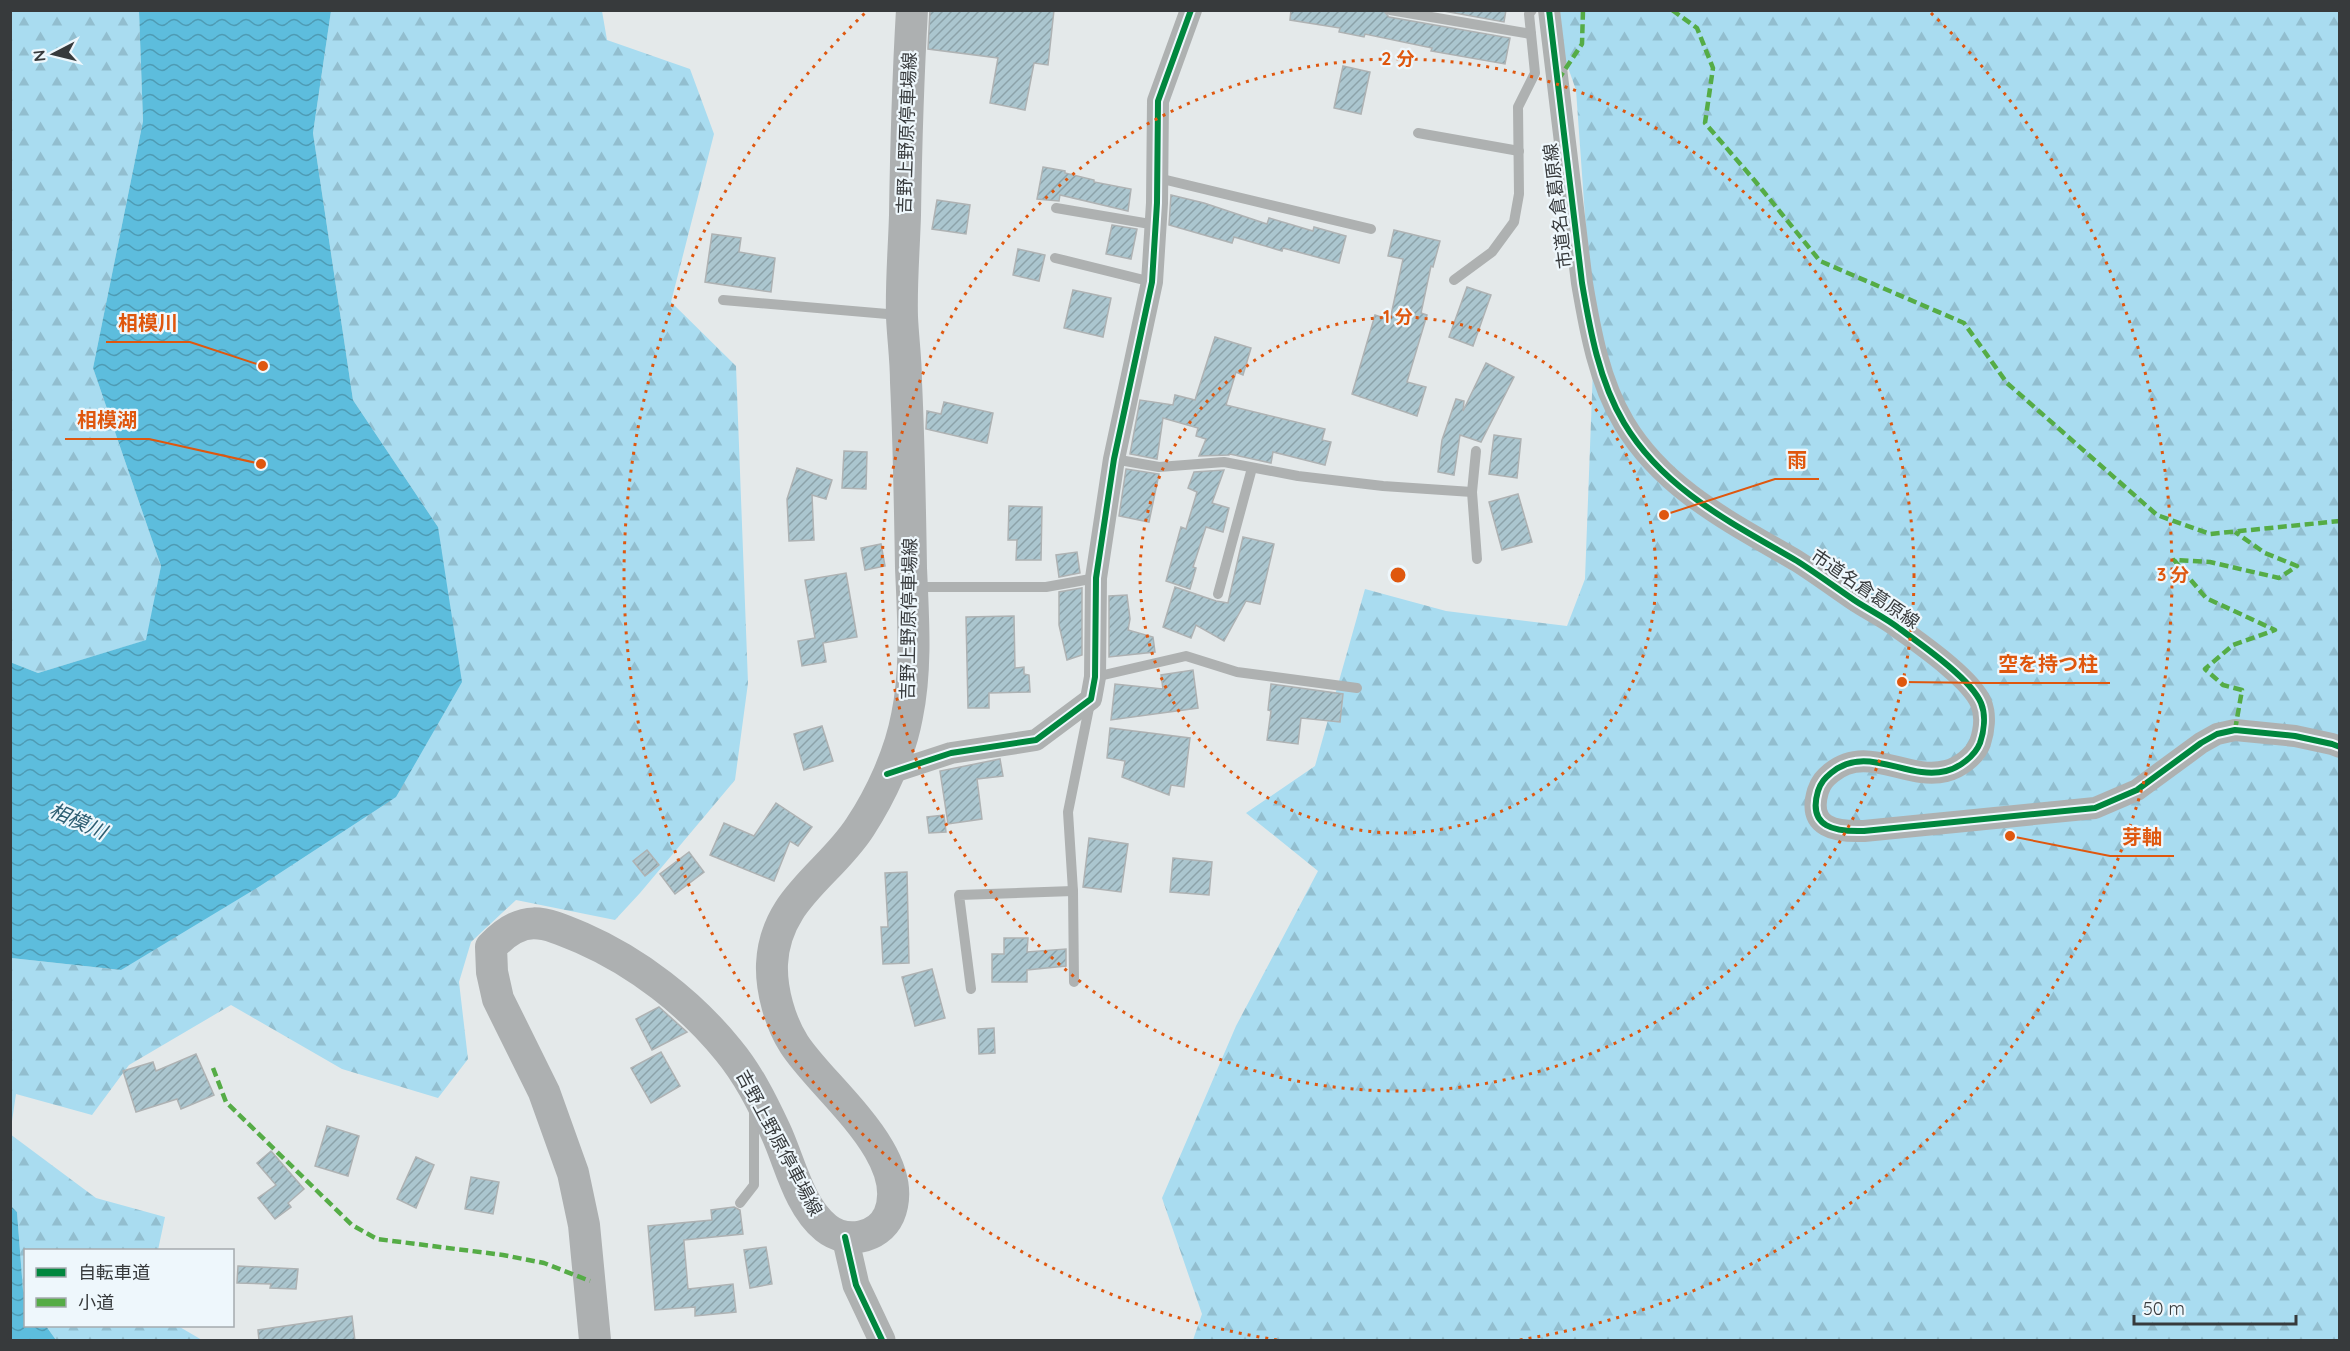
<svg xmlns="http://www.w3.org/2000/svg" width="2350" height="1351" viewBox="0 0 2350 1351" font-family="Quicksand,'Noto Sans JP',sans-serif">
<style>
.forest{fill:url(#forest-firs)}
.water{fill:url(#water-waves)}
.building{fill:url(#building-hatch);stroke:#aeb2b3;stroke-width:1.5}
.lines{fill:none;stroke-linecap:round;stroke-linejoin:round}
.service{stroke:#aeb1b1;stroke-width:10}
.minor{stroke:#aeb1b1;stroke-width:22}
.tertiary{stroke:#aeb1b1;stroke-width:27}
.secondary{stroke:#adb0b1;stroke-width:32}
.quiet{stroke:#55ac46;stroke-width:4.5;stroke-dasharray:9 4.5;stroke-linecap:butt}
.cycleway-casing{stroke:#eef7fc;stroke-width:10}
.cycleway{stroke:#00873e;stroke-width:6}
.ring{fill:none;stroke:#df570e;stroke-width:3;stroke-dasharray:3 6}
.labels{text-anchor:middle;stroke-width:4.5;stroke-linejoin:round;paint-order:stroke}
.street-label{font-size:18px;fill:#373a3c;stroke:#eef7fc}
.water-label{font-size:20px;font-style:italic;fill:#2e5f73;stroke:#eef7fc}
.centre{fill:#df570e;stroke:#eef7fc;stroke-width:3}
.ring-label{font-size:18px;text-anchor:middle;font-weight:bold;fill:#df570e;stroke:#eef7fc;stroke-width:4.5;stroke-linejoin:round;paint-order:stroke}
.leader{fill:none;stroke:#df570e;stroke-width:2}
.callout-dot{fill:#df570e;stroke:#eef7fc;stroke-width:2}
.callout-label{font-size:20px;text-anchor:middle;font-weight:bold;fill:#df570e;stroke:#eef7fc;stroke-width:4.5;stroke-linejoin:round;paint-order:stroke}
</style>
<defs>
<pattern id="forest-firs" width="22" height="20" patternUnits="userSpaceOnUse" patternTransform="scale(1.5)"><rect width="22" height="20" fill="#a9dcf0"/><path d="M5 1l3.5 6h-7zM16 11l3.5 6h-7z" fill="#92becf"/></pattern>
<pattern id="water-waves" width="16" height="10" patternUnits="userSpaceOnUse" patternTransform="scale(1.5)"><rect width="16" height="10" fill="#5dbddd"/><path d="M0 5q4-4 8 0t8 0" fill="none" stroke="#4e9bb4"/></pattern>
<pattern id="building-hatch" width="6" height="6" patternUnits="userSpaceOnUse" patternTransform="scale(1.5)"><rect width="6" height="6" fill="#abc6cf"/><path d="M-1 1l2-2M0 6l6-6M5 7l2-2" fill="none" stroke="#8ca2a9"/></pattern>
</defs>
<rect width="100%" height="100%" fill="#e4e9ea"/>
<g class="forest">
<polygon points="10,11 139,11 143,121 93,368 161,566 147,640 38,673 10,662"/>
<polygon points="331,11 602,11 607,40 690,69 714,134 671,302 736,366 748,683 735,780 640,893 615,920 516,900 471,942 459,982 468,1059 438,1098 342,1069 231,1005 129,1065 92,1115 16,1094 11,1128 11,958 121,970 438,527 353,400 313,133"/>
<polygon points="1548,11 2339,11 2339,1340 1193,1340 1202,1314 1162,1198 1236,1026 1318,871 1246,813 1315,766 1365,589 1446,611 1567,626 1585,579 1594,342 1576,90"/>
<polygon points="10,1134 96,1198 165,1217 158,1250 26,1250 25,1295 23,1290 17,1212 11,1206"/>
<polygon points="46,1326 178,1326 202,1340 56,1340"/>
</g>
<g class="water">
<polygon points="139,11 331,11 313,133 353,400 438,527 462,682 396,797 260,886 121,970 11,958 10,662 38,673 146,640 161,566 93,368 143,121"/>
<polygon points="11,1206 17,1212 23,1290 25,1295 26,1326 46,1326 56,1340 11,1340"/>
</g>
<g class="building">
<polygon points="930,10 1054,10 1048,65 1034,63 1025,110 990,103 998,58 928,49"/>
<polygon points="1291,10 1383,10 1389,17 1510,38 1505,64 1431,51 1432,48 1365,34 1364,37 1339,32 1340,28 1290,20"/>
<polygon points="1438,10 1506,10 1504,22"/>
<polygon points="1343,66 1370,72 1361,114 1334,108"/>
<polygon points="1043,167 1065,171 1065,173 1094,180 1094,182 1131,189 1128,211 1060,195 1059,201 1037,199"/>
<polygon points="1171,195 1204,203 1267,224 1269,218 1313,231 1314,227 1346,236 1339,263 1283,248 1282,251 1234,237 1232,243 1169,225"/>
<polygon points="937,200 970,205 966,234 932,229"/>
<polygon points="1112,225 1137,229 1131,259 1106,254"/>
<polygon points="1394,230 1440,241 1433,267 1431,266 1421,313 1427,315 1407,382 1426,387 1417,416 1352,394 1375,315 1390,320 1403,259 1388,256"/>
<polygon points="712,234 741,238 739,252 775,258 771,292 705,282"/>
<polygon points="1018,249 1045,255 1039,281 1013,275"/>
<polygon points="1467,287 1491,295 1473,346 1449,337"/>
<polygon points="1073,290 1111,298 1103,337 1064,328"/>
<polygon points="1215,337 1251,348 1243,375 1236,372 1226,405 1325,429 1322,440 1331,442 1325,465 1273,452 1271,463 1230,454 1229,455 1199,456 1206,439 1196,436 1198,428 1163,418 1157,459 1130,454 1140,400 1173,405 1175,395 1195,400"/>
<polygon points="1486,363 1514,377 1481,442 1460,435 1454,475 1438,472 1442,440 1456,399 1464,401 1463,411"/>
<polygon points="944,402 993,413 987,443 926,429 927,411 941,414"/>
<polygon points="1494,435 1521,439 1517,478 1489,474"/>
<polygon points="844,451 867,452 866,489 842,488"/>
<polygon points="797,468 832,480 826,499 812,495 814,540 789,541 787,499"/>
<polygon points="1126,469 1159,474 1149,522 1119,516"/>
<polygon points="1224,470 1212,503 1229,508 1223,532 1206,527 1193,567 1196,568 1190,589 1166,581 1181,527 1186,529 1197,492 1188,488 1194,472"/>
<polygon points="1518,494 1532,542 1502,550 1489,502"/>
<polygon points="1009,506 1042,507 1041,560 1016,560 1017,540 1008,540"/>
<polygon points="1243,537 1274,544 1260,604 1246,601 1224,641 1196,625 1191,638 1163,627 1175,587 1216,601 1228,603"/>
<polygon points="881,544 885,566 865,570 861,548"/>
<polygon points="1077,552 1080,573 1059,577 1056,555"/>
<polygon points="846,573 857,637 823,643 826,662 802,666 798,641 815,638 805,580"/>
<polygon points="1082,588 1082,655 1067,660 1059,625 1059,592"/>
<polygon points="1127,595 1130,619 1128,630 1153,637 1155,652 1109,657 1109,596"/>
<polygon points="1014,616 1015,668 1024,667 1024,674 1029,675 1030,692 989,693 989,708 968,708 966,617"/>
<polygon points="1193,670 1198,708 1111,720 1115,684 1163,689 1161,675"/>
<polygon points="1271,684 1343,694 1340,722 1301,718 1298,744 1267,740 1271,711 1268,710"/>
<polygon points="822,726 833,761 804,770 794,734"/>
<polygon points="1110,728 1190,738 1184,787 1171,785 1169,795 1122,777 1125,761 1107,758"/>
<polygon points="1000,759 1003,776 977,779 982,819 948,824 940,771"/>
<polygon points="776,803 812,827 798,846 790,841 774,881 710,855 724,823 754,836"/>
<polygon points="944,815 946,832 929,833 927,817"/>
<polygon points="1089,838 1128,844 1121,892 1083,887"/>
<polygon points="647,850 659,865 645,876 633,861"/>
<polygon points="689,852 704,872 675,894 660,874"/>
<polygon points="1173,858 1212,862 1209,895 1170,892"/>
<polygon points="907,872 909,963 883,964 881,927 888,927 885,873"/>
<polygon points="1004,938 1028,938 1027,952 1066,949 1066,966 1027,970 1027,982 992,982 992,954 1004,954"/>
<polygon points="932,969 945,1018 915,1026 902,977"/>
<polygon points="659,1007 687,1032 652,1050 636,1019"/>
<polygon points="994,1028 995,1053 979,1054 978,1029"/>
<polygon points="661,1052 680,1086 651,1103 631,1068"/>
<polygon points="196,1054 214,1095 181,1109 177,1099 136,1112 123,1071 153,1062 156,1071"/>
<polygon points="327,1126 359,1136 348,1176 315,1166"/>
<polygon points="271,1151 304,1189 288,1203 291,1207 275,1219 258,1198 276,1185 257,1163"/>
<polygon points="416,1157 434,1165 416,1208 397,1199"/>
<polygon points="471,1177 499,1182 493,1214 465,1209"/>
<polygon points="734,1207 740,1210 743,1234 684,1240 684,1242 688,1289 733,1284 736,1312 695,1316 695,1307 655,1310 648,1226 712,1220 711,1210"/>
<polygon points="766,1247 772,1284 750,1288 744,1250"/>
<polygon points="238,1266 298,1269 296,1289 270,1288 271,1284 237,1283"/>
<polygon points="352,1316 355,1341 259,1341 258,1330"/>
</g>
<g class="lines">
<g class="service">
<polyline points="1390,10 1531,34"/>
<polyline points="1418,133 1519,151"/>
<polyline points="1158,178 1371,229"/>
<polyline points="1056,208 1156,225"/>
<polyline points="1055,258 1152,282"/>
<polyline points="1454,280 1492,252 1514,222 1519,194 1518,107 1535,73 1529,14 1532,10"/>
<polyline points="723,300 899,315"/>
<polyline points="1114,459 1159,467 1224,462 1298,476 1383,486 1472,492 1477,559"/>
<polyline points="1472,492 1476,451"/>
<polyline points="914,587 1046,587 1096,578"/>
<polyline points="1218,594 1252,468"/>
<polyline points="1095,677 1186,656 1237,672 1357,688"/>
<polyline points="1074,982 1073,891 1068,812 1090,703"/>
<polyline points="971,989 959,895 1073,891"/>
<polyline points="740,1203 754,1185 754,1109"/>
</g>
<g class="minor">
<path d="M1549,10L1582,283C1590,330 1599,381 1624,423C1664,490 1732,523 1797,561C1816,573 1835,587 1854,600C1869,610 1886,618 1900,629C1922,645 1971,679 1981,703C1986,715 1984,731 1980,743C1975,756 1959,768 1946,771C1907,781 1867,743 1831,773C1825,778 1821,782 1818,791C1807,828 1836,832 1864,831L2095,808L2137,790L2201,743L2217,734L2235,730L2295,736L2332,744L2340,747"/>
<polyline points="887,774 951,753 1036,740 1091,699 1095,677 1096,578 1114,459 1152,282 1157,203 1158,101 1191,10"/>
</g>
<polyline class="tertiary" points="845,1237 856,1285 882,1340"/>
<path class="secondary" d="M595,1340L584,1225L573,1173L544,1092L498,999L492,972L491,947C523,913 542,921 582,938C637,962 690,1003 728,1050C748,1074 762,1102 775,1130C790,1162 798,1205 826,1228C846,1244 878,1239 889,1215C914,1156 822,1088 794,1044C780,1022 771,990 772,964C775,899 829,875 860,827C881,795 900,754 907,716C917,668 913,616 911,568C910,506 909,444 906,382C906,360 903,339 902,317C901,283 904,249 905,215C906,147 908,79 912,10"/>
<g class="quiet">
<polyline points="1672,10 1697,28 1713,68 1705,123 1755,181 1820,261 1964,323 2007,383 2157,515 2210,534 2340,521"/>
<polyline points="1558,80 1582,44 1583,10"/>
<polyline points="2235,730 2242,690 2223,685 2205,669 2233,645 2275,630 2206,598 2174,560 2210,562 2279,578 2297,566 2265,553 2235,532"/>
<polyline points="213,1068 226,1102 352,1225 377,1239 503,1255 544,1263 590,1281"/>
</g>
<g class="cycleway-casing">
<g id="cycleway">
<path d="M1549,10L1582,283C1590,330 1599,381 1624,423C1664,490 1732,523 1797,561C1816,573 1835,587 1854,600C1869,610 1886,618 1900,629C1922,645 1971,679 1981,703C1986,715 1984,731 1980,743C1975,756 1959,768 1946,771C1907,781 1867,743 1831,773C1825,778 1821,782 1818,791C1807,828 1836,832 1864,831L2095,808L2137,790L2201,743L2217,734L2235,730L2295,736L2332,744L2340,747"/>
<polyline points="887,774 951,753 1036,740 1091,699 1095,677 1096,578 1114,459 1152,282 1157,203 1158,101 1191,10"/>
<polyline points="845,1237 856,1285 882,1340"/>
</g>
</g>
<use href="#cycleway" class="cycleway"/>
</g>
<g class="ring">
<circle cx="1398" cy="575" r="258"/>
<circle cx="1398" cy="575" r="516"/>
<path d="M1277 1340A775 775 0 0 1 865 13M1931 13A775 775 0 0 1 1519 1340"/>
</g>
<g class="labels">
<g class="street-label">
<text transform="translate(907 133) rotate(-88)" y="6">吉野上野原停車場線</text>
<text transform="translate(1558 206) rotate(-97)" y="6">市道名倉葛原線</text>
<text transform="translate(1865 589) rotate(34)" y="6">市道名倉葛原線</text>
<text transform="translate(909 619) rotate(-89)" y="6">吉野上野原停車場線</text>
<text transform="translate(779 1143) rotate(62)" y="6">吉野上野原停車場線</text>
</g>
<g class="water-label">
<text transform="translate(78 821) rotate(24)" y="7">相模川</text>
</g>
</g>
<circle cx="1398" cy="575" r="9" class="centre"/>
<g class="ring-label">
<text x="1398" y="65">2 分</text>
<text x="1398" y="323">1 分</text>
<text x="2173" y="581">3 分</text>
</g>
<path class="leader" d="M263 366L190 342H106M261 464L149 439H65M1664 515L1775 479H1819M1902 682L1986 683H2110M2010 836L2110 856H2174"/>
<g class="callout-dot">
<circle cx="263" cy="366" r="6"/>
<circle cx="261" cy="464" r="6"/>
<circle cx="1664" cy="515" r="6"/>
<circle cx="1902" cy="682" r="6"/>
<circle cx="2010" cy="836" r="6"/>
</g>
<g class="callout-label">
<text x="148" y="330">相模川</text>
<text x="107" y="427">相模湖</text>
<text x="1797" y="467">雨</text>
<text x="2048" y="671">空を持つ柱</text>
<text x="2142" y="844">芽軸</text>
</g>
<rect width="2350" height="1351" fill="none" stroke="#373a3c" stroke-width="24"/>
<rect x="24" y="1249" width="210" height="78" fill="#eef7fc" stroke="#a5abaf" stroke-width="1.5"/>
<rect x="36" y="1268" width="30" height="9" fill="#00873e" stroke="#a5abaf" stroke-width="1.5"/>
<text x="78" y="1279" font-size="18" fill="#373a3c">自転車道</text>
<rect x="36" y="1298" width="30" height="9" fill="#55ac46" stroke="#a5abaf" stroke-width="1.5"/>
<text x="78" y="1309" font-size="18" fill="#373a3c">小道</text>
<g transform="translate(54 54) rotate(263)" stroke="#eef7fc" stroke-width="4.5" paint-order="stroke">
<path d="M0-4.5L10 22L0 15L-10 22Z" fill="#373a3c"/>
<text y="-9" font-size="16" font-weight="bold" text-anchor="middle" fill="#373a3c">N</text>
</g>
<path d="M2134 1315v9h162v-9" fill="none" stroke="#373a3c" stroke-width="3"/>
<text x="2143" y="1315" font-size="18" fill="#373a3c" stroke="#eef7fc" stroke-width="4.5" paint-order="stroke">50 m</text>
</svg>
